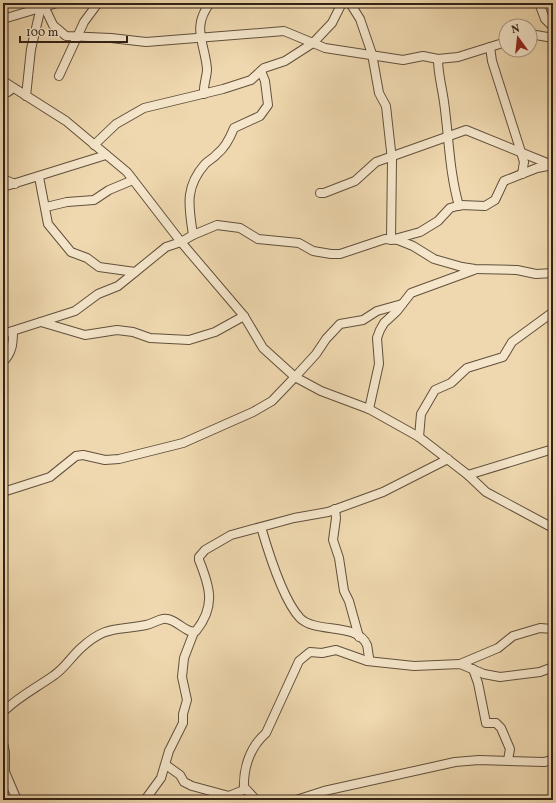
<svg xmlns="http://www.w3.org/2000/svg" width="556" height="803" viewBox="0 0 556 803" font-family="Vollkorn,serif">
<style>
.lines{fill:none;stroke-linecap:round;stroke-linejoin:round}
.minor-casing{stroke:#61503c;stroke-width:10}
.minor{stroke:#f5e6cb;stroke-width:8}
</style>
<rect width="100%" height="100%" fill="#efd8af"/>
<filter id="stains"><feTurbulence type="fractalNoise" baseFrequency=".005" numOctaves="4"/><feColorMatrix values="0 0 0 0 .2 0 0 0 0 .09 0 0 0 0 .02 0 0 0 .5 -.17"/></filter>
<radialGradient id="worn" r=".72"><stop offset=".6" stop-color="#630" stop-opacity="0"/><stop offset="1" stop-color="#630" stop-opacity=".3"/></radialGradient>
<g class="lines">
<g class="minor-casing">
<g id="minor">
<polyline points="350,3 360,19 372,54 379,93 386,106 392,160 391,240 420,232 438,221 450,208 461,205 485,206 495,200 504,181 537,168 553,165"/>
<polyline points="539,3 545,19 553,27"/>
<polyline points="44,6 53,25 66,36 111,38 146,42 284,31 325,48 403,60 423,56 438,59 458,57 506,42"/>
<polyline points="3,19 57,3"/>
<polyline points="530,34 553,38"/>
<polyline points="490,47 492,61 521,152 524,162 522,174"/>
<path d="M438,59C438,74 442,87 444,102C449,137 449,171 459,206"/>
<polyline points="59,76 84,22 98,3"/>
<polyline points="3,81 66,121 127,172 181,242 244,316 263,348 295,377 321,391 369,409 419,437 468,475 486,492 553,528"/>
<polyline points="3,92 8,92 13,88"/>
<path d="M204,94C203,85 207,77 207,69C205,43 191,28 210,3"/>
<polyline points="26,96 31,49 42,3"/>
<polyline points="94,145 116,124 144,108 223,89 251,80 264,68 285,61 313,43 332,23 342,3"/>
<polyline points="39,177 48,224 71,252 87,258 99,267 135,272"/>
<polyline points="3,179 15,184"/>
<polyline points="3,187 106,155"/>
<polyline points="320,193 324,193 355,181 376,162 466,130 552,165"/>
<polyline points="46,207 67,202 94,200 109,190 133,180"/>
<path d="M193,235C189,207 184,188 205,164C209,160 214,158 217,154C225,148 230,138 234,128L260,116L268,105L265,81L261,71"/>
<polyline points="41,322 85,335 117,330 133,332 150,338 189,340 215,332 244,316"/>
<polyline points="3,334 75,311 98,294 118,286 166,247 181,242 193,235 217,225 240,228 258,239 299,243 313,251 331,254 340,254 385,239 398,240 413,246 434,259 462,267 475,269 517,270 536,274 553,273"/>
<path d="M3,362C12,353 13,344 13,331"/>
<polyline points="369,409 379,364 377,338 380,330 384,323 397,311 411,293 474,270"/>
<polyline points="419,437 421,414 435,390 451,383 467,368 503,357 512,342 553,312"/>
<polyline points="468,475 553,449"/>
<polyline points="3,492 50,477 76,456 83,455 105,460 119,459 183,443 253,412 272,401 295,377 316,354 326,339 340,324 363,320 377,311 402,304"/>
<polyline points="335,509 336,518 333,540 339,558 344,591 349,601 359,637"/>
<path d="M261,527C268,551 283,600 300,618C316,634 357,622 367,645C368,648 368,653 369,657"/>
<polyline points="460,664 498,648 513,636 540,628 553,629"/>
<polyline points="473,669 478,683 486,723 496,723 501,728 510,749 508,760"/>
<path d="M3,712C18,697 36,688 53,676C64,669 71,657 81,648C106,625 116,631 146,625C152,624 157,620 163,619C176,617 186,635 196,631C216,606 210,587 199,560V557L205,550L231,535L294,518L328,512L383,492L448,459"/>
<polyline points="3,743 5,752 5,772 17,800"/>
<polyline points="166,765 180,775 184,782 192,786 229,796 246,789 256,800"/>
<path d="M244,789C243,768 250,747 266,733L299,661L310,652L322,653L336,650L367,661L414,666L460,664L484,674L500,677L540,672L553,667"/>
<polyline points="145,800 161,778 169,751 183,723 183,714 187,700 182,677 184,658 194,632"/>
<polyline points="296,800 324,791 455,762 479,760 544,762 553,760"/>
</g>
</g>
<use href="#minor" class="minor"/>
</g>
<rect width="556" height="803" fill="none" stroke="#efd8af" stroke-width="16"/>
<rect x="4" y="4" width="548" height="795" fill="none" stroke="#322216" stroke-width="2"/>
<rect x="8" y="8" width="540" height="787" fill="none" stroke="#322216"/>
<g transform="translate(518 38) rotate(345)"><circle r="19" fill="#f5e6cb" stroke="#a79883"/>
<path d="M0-3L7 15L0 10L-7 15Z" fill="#8f2418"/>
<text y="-6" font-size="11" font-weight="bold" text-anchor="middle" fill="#322216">N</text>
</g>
<path d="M20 36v6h107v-6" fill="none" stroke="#322216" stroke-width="2"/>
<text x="26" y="36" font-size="12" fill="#322216" stroke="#f5e6cb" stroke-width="3" paint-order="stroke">100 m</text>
<rect width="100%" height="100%" filter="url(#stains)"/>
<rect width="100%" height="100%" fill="url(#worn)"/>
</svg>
